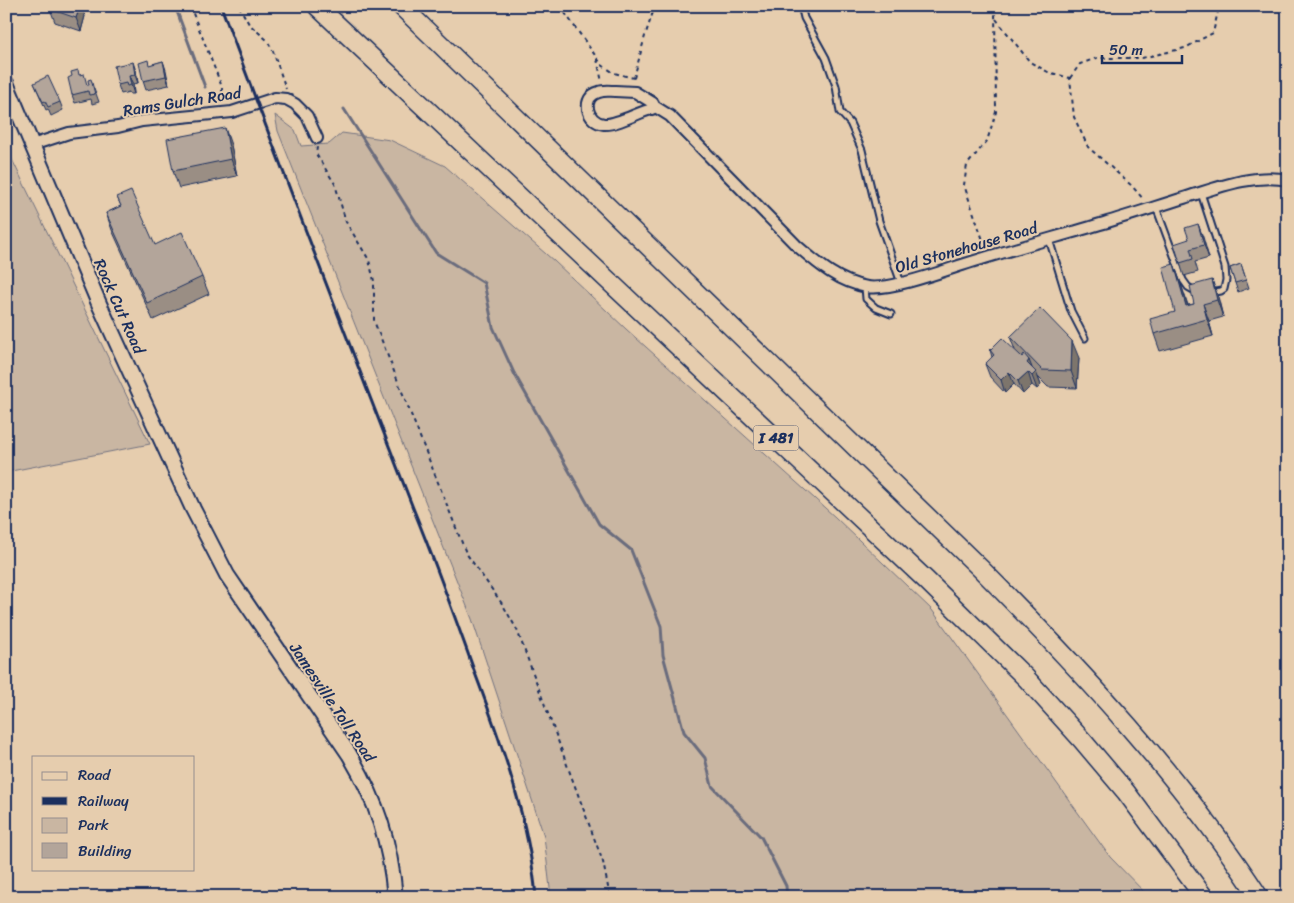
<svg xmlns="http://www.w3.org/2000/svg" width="1294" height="903" viewBox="0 0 1294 903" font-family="Sriracha,sans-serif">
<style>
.green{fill:#c9b6a2;stroke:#727280}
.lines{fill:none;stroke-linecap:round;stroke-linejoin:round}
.stream{stroke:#6a6c7d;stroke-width:3}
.lane-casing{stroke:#1b2f5e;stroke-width:9}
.street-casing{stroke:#1b2f5e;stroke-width:14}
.secondary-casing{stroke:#1b2f5e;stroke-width:18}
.highway-casing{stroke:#1b2f5e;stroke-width:21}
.path{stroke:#1b2f5e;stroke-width:2;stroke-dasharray:4 4;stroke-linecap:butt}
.lane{stroke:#e6cdae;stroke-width:5}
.street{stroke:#e6cdae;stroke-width:10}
.secondary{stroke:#e6cdae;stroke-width:14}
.highway{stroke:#e6cdae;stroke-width:18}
.rail{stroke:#1b2f5e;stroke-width:3}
.wall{fill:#9a8e84;stroke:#1b2f5e}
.shaded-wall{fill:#7d746c;stroke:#1b2f5e}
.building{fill:#b3a59a;stroke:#1b2f5e}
.labels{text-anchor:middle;stroke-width:4;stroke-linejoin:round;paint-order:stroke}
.shield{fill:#e6cdae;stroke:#585e76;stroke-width:1}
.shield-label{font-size:15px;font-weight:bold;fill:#1b2f5e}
.street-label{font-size:16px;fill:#1b2f5e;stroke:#e6cdae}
</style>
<rect width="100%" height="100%" fill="#e6cdae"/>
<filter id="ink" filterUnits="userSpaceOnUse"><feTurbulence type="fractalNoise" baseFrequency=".02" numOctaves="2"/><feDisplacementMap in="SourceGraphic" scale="10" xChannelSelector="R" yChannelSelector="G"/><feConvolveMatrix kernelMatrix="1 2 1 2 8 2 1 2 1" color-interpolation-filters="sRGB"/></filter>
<g filter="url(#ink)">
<g class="green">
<polygon points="275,115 295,130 301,146 329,144 342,133 390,140 445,166 554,261 626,329 835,517 932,610 1110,857 1149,897 551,897 544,836 472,619 278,131"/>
<polygon points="6,147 150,444 6,472"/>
</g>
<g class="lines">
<g class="stream">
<polyline points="175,6 205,87"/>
<polyline points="344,109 436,253 484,283 493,327 514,373 599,524 631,550 661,626 663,655 684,732 705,758 712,786 761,837 786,886 787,897"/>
</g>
<g class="lane-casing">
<g id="lane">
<polyline points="801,6 804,18 826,58 836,86 840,112 850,123 862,150 879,221 901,283"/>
<polyline points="1201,193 1225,267 1226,280 1224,289 1221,291 1210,293"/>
<polyline points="1156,207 1183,280 1188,287 1195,291"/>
<polyline points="1049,239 1071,311 1085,338"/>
<polyline points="865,287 866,299 876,308 891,314"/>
</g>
</g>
<g class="street-casing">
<g id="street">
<path d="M615,91L635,92L653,103L654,106L652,109C639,112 616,125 604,124C586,122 581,97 599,92C604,90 610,91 615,91Z"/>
<path d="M654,106L670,116L796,245C817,263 838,282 867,287C888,291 941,272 962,265C1009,250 1057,237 1104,223C1131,215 1158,206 1184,198C1216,188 1253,173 1288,180"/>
<polyline points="32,145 69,133 118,127 142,121 232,112 275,98 286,99 295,104 307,116 317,138"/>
</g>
</g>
<g class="secondary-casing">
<path id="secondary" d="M6,83L100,306L193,509L227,575L349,754C377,801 390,842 395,897"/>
</g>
<g class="highway-casing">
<g id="highway">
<polyline points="317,6 926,580 1026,678 1082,740 1126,792 1204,897"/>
<path d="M401,6L981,569C1082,671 1181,777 1259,897"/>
</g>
</g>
<g class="path">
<polyline points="190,6 222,87 222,103"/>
<polyline points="239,6 249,24 267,40 273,51 286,89"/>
<polyline points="560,6 602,65 614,73 634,78 635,82"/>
<polyline points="996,19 1030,62 1048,72 1070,78 1074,117 1088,147 1132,186 1144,200"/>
<polyline points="597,59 602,82"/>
<polyline points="634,78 645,36 655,6"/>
<polyline points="1070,78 1080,64 1097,58 1142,58 1185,48 1213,33 1219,7"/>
<polyline points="317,147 316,154 335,184 346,222 369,260 374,281 374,321 466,553 503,605 517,630 603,862 610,897"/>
<polyline points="985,246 964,185 967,165 987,141 996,112 995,6"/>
</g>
<use href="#lane" class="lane"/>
<use href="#street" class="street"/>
<use href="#secondary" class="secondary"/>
<use href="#highway" class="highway"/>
<path class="rail" d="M221,6C283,174 348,341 413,508C435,562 455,617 475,673C502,745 529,819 536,897"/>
</g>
<g class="wall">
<polygon points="49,6 85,16 81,31 55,22"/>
<polygon points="163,61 169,85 146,90 143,81 150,65"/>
<polygon points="136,71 138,83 133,84 134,94 130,94 129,92 121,94 118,85"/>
<polygon points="80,75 87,85 94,88 99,102 92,104 91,99 75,103 72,95"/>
<polygon points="34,83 60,102 63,110 51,116 48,109 46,110"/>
<polygon points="231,145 237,176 179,188 173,171"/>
<polygon points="117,197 155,245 202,277 209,294 153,320 112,230 106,213 121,206"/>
<polygon points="1198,224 1209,258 1195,262 1198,272 1184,276 1180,263 1189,239"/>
<polygon points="1174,264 1180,281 1188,305 1194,304 1212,280 1218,297 1223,317 1209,321 1213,336 1160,351 1154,334 1175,312"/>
<polygon points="1241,264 1249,288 1238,292 1230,268"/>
<polygon points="1010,337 1079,358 1077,388 1048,387 1038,377 1041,385 1037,389 1032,385 1023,394 1014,384 1005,393 990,377 985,364 992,357 990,350 1015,350"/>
</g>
<g class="shaded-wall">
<polygon points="80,6 81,6 85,16 81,31 76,18"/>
<polygon points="163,61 166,70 169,85 166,76"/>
<polygon points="133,62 136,71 138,83 135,75"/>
<polygon points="129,76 133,84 134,94 131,85"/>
<polygon points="225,128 231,145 237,176 231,159"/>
<polygon points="1198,224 1203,237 1209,258 1204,245"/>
<polygon points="1174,264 1180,281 1193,323 1186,306"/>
<polygon points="1212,280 1218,297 1223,317 1217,300"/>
<polygon points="1203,304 1209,321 1213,336 1207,319"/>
<polygon points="1072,341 1079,358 1077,388 1071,371"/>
<polygon points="1029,360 1034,373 1027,363"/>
<polygon points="1009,372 1014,384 1005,393 1001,380"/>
<polygon points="1028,372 1032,385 1023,394 1018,381"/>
<polygon points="1036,372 1041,385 1037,389 1032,376"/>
</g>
<g class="building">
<polygon points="49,6 80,6 76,18 50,9"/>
<polygon points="148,60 149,65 163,61 166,76 143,81 139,63"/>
<polygon points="133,62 135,75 129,76 131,85 127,86 126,83 118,85 114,66"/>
<polygon points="78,70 79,75 84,74 87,85 89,85 88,80 91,79 95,94 89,95 88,91 72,95 68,78 72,76 71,72"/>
<polygon points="48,76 60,102 48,107 45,101 43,102 34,83"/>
<polygon points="225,128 231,159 173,171 167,139"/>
<polygon points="131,191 155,245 182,232 202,277 147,303 106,213 121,206 117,197"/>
<polygon points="1198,224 1204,245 1190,249 1193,259 1180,263 1174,244 1189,239 1185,228"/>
<polygon points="1174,264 1186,306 1194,304 1190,286 1212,280 1217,300 1203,304 1207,319 1154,334 1150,319 1175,312 1163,267"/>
<polygon points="1241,264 1246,280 1235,283 1230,268"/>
<polygon points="1040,308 1072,341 1071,371 1042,370 1010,337"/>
<polygon points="1002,338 1022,357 1024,354 1029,360 1027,363 1036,372 1032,376 1028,372 1018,381 1009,372 1001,380 985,364 994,355 990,350"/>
</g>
</g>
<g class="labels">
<rect class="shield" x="753.5" y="425.5" width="45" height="25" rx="4"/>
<g class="shield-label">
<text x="776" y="443">I 481</text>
</g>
<g class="street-label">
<text transform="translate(182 101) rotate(-9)" y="6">Rams Gulch Road</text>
<text transform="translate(966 247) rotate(-16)" y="6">Old Stonehouse Road</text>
<text transform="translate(120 306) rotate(66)" y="6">Rock Cut Road</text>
<text transform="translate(333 702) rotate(56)" y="6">Jamesville Toll Road</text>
</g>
</g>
<rect width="1294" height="903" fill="none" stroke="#e6cdae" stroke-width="25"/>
<rect x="12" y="12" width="1269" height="878" fill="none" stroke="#1b2f5e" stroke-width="2" filter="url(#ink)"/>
<rect x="32" y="756" width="162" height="115" fill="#e6cdae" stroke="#958e8e"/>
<rect x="42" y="772" width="25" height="8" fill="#e6cdae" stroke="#958e8e"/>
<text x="78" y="780" font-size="15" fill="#1b2f5e">Road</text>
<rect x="42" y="797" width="25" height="8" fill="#1b2f5e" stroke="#958e8e"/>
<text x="78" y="806" font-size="15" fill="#1b2f5e">Railway</text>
<rect x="42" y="818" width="25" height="15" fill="#c9b6a2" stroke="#958e8e"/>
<text x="78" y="830" font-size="15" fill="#1b2f5e">Park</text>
<rect x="42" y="843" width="25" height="15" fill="#b3a59a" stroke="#958e8e"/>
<text x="78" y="856" font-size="15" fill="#1b2f5e">Building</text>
<path d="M1102 55v8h80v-8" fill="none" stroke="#1b2f5e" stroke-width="2.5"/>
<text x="1109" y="55" font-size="15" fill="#1b2f5e" stroke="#e6cdae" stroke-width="4" paint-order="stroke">50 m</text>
</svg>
